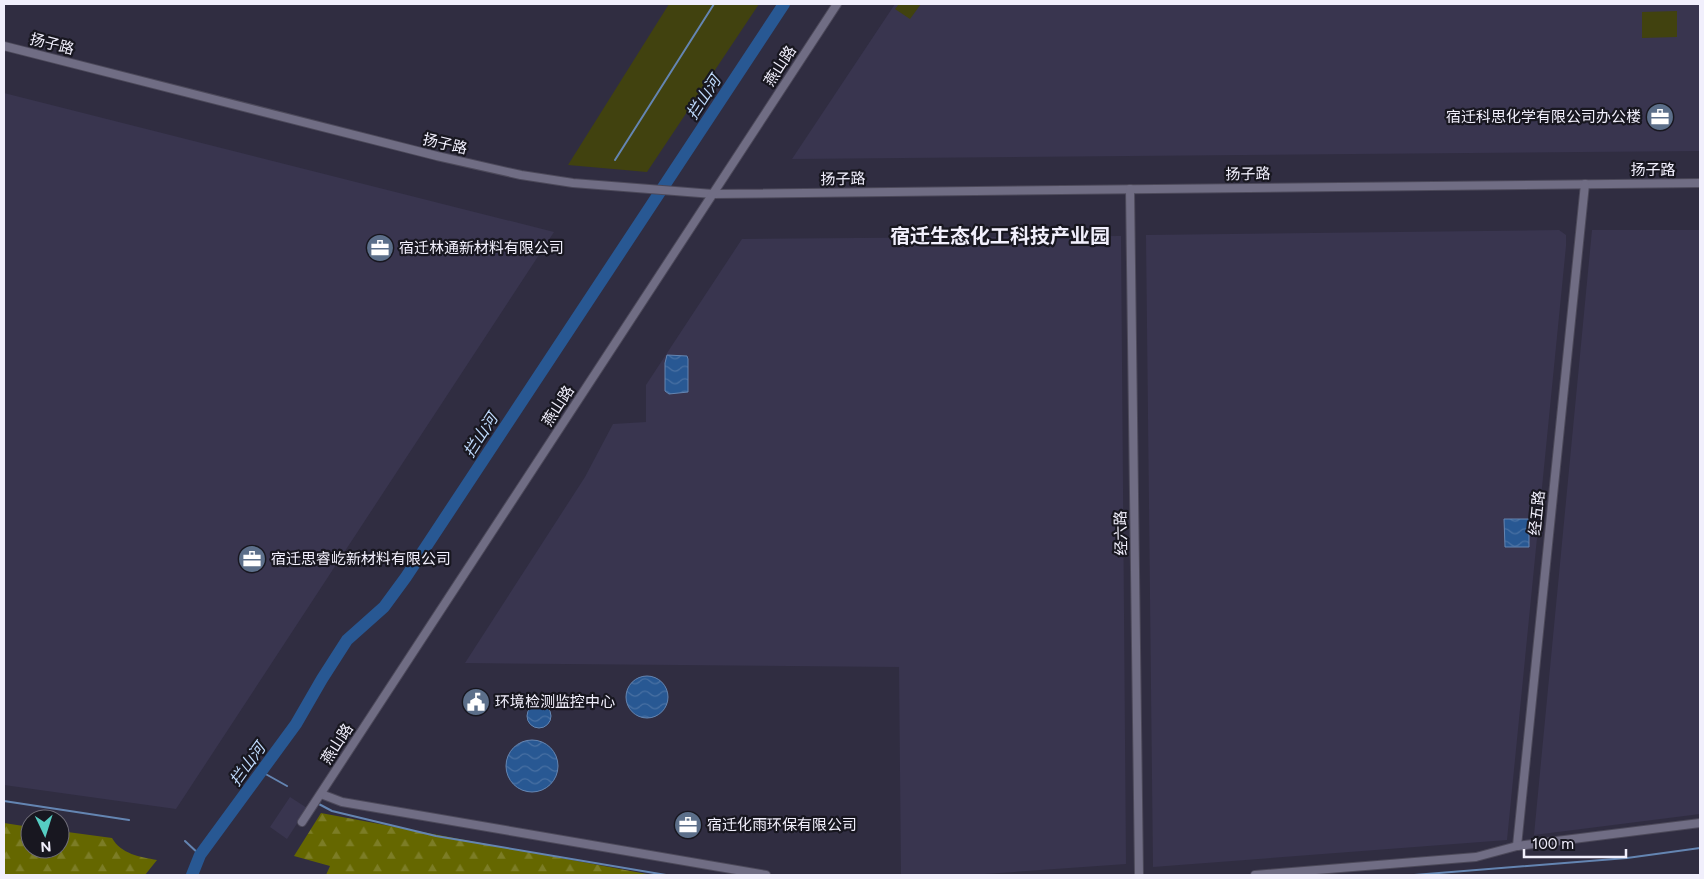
<svg xmlns="http://www.w3.org/2000/svg" width="1704" height="879" viewBox="0 0 1704 879" font-family="Figtree,'Noto Sans SC',sans-serif">
<style>
.built{fill:#39354f}
.green{fill:#41420f}
.forest{fill:url(#forest-firs)}
.water{fill:url(#water-waves);stroke:#6485b2}
.lines{fill:none;stroke-linecap:round;stroke-linejoin:round}
.stream{stroke:#6485b2;stroke-width:2}
.river{stroke:#285893;stroke-width:12}
.minor-casing{stroke:#4c495a;stroke-width:10}
.minor{stroke:#706d84;stroke-width:8}
.labels{text-anchor:middle;stroke-width:4.5;stroke-linejoin:round;paint-order:stroke}
.street-label{font-size:15px;fill:#f1effc;stroke:#181720}
.poi-label{font-size:15px;fill:#f1effc;stroke:#181720;text-anchor:start}
.water-label{font-size:16px;font-style:italic;fill:#bfdafc;stroke:#181720}
.district-label{font-size:20px;font-weight:bold;fill:#f1effc;stroke:#181720}
</style>
<defs>
<pattern id="forest-firs" width="22" height="20" patternUnits="userSpaceOnUse" patternTransform="scale(1.25)"><rect width="22" height="20" fill="#656700"/><path d="M5 1l3.5 6h-7zM16 11l3.5 6h-7z" fill="#7c7d26"/></pattern>
<pattern id="water-waves" width="16" height="10" patternUnits="userSpaceOnUse" patternTransform="scale(1.25)"><rect width="16" height="10" fill="#285893"/><path d="M0 5q4-4 8 0t8 0" fill="none" stroke="#4870a3"/></pattern>
</defs>
<rect width="100%" height="100%" fill="#302d41"/>
<g class="built">
<polygon points="895,4 1700,4 1700,151 792,159"/>
<polygon points="4,93 554,232 176,809 4,785"/>
<polygon points="1559,230 1566,235 1566,246 1507,840 1153,867 1146,235"/>
<polygon points="1592,230 1700,230 1700,814 1534,835"/>
<polygon points="1121,236 1126,864 971,875 901,875 899,667 465,663 585,477 613,424 646,422 646,385 742,239"/>
<polygon points="290,797 307,808 287,839 270,827"/>
</g>
<g class="green">
<polygon points="669,4 759,4 647,172 568,165"/>
<polygon points="899,4 921,4 910,19 895,9"/>
<polygon points="1677,11 1677,37 1642,38 1642,12"/>
</g>
<g class="forest">
<polygon points="321,813 652,875 326,875 330,866 294,856"/>
<path d="M4,823L30,827V849H60V831L112,838C121,854 140,857 157,860L145,875H4Z"/>
</g>
<g class="water">
<polygon points="667,355 687,356 688,359 688,392 669,394 665,391 665,363"/>
<polygon points="1504,519 1529,519 1529,547 1505,547"/>
<circle cx="647" cy="697" r="21"/>
<circle cx="539" cy="716" r="12"/>
<circle cx="532" cy="766" r="26"/>
</g>
<g class="lines">
<g class="stream">
<polyline points="615,160 714,4"/>
<polyline points="262,772 287,786"/>
<polyline points="4,801 129,820"/>
<polyline points="317,803 332,811 436,836 666,875"/>
<polyline points="185,841 200,855"/>
<polyline points="1414,875 1627,858 1700,848"/>
</g>
<polyline class="river" points="192,875 200,855 296,724 322,679 347,640 384,607 406,577 784,4"/>
<g class="minor-casing">
<g id="minor">
<polyline points="4,46 437,156 521,175 573,183 713,194 1700,183"/>
<polyline points="1130,189 1139,875"/>
<polyline points="321,794 342,802 766,875"/>
<polyline points="302,822 837,4"/>
<polyline points="1517,846 1585,184"/>
<polyline points="1255,875 1476,857 1517,846 1700,823"/>
</g>
</g>
<use href="#minor" class="minor"/>
</g>
<defs>
<g id="office-disc" transform="scale(1.4375)"><circle r="9.5" fill="#5c6f8a" stroke="#181720"/><path d="M-6-3h4V-5.5h4V-3h4V5H-6ZM-1-4.5V-3h2v-1.5ZM-6 0V1H6V0Z" fill="#fff"/></g>
<g id="civic-disc" transform="scale(1.4375)"><circle r="9.5" fill="#5c6f8a" stroke="#181720"/><path d="M-.6-6.5H3V-4.5H.6V-3L4-1V1h2V6H-6V1h2V-1L-.6-3ZM-1.2 2.5V6h2.4V2.5Z" fill="#fff"/></g>
</defs>
<g fill-rule="evenodd">
<use href="#office-disc" x="1660" y="117"/>
<use href="#office-disc" x="380" y="248"/>
<use href="#office-disc" x="252" y="559"/>
<use href="#civic-disc" x="476" y="702"/>
<use href="#office-disc" x="688" y="825"/>
</g>
<g class="labels">
<g class="street-label">
<text transform="translate(52 44) rotate(14)" y="5">扬子路</text>
<text transform="translate(780 66) rotate(-57)" y="5">燕山路</text>
<text transform="translate(445 144) rotate(13)" y="5">扬子路</text>
<text x="1653" y="175">扬子路</text>
<text transform="translate(1248 174) rotate(-1)" y="5">扬子路</text>
<text transform="translate(843 179) rotate(-1)" y="5">扬子路</text>
<text transform="translate(558 406) rotate(-57)" y="5">燕山路</text>
<text transform="translate(1537 513) rotate(-84)" y="5">经五路</text>
<text transform="translate(1121 533) rotate(-91)" y="5">经六路</text>
<text transform="translate(337 744) rotate(-57)" y="5">燕山路</text>
</g>
<g class="poi-label">
<text x="1641" y="122" text-anchor="end">宿迁科思化学有限公司办公楼</text>
<text x="399" y="253">宿迁林通新材料有限公司</text>
<text x="271" y="564">宿迁思睿屹新材料有限公司</text>
<text x="495" y="707">环境检测监控中心</text>
<text x="707" y="830">宿迁化雨环保有限公司</text>
</g>
<g class="water-label">
<text transform="translate(703 97) rotate(-57)" y="6">拦山河</text>
<text transform="translate(480 435) rotate(-57)" y="6">拦山河</text>
<text transform="translate(247 764) rotate(-54)" y="6">拦山河</text>
</g>
<g class="district-label">
<text x="1000" y="243">宿迁生态化工科技产业园</text>
</g>
</g>
<rect width="1704" height="879" fill="none" stroke="#f1effc" stroke-width="10"/>
<g transform="translate(45 834) rotate(176)"><circle r="24" fill="#181720" stroke="#6f6d78"/>
<path d="M0-4L9 19L0 12L-9 19Z" fill="#56cec3"/>
<text y="-8" font-size="14" font-weight="bold" text-anchor="middle" fill="#f1effc">N</text>
</g>
<path d="M1524 849v8h102v-8" fill="none" stroke="#f1effc" stroke-width="2.5"/>
<text x="1532" y="849" font-size="15" fill="#f1effc" stroke="#181720" stroke-width="4" paint-order="stroke">100 m</text>
</svg>
